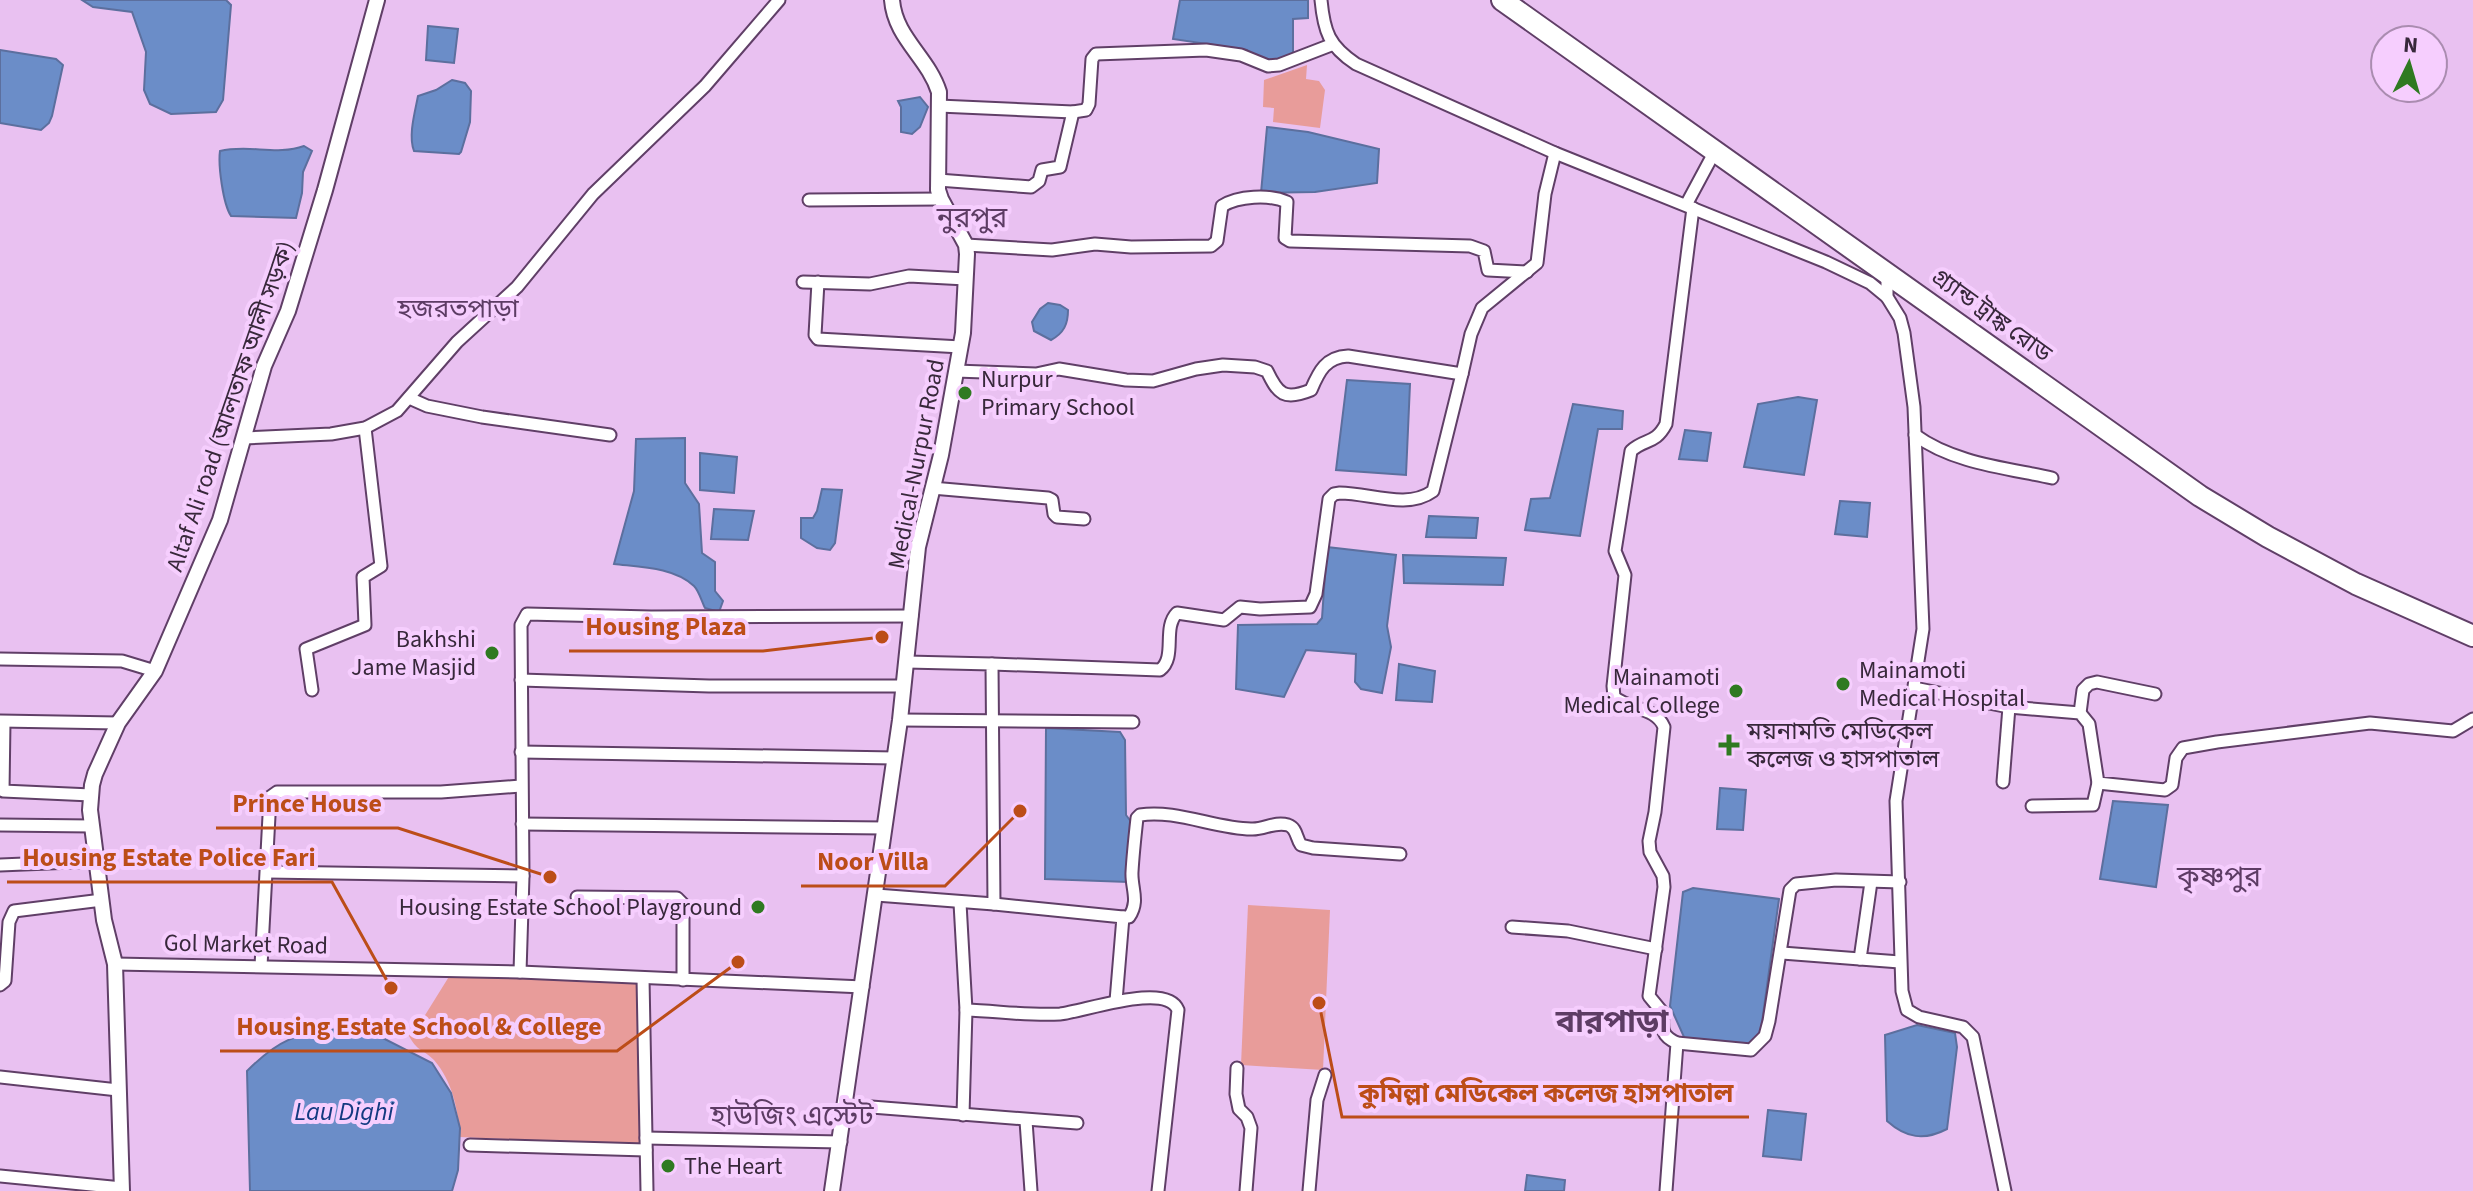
<svg xmlns="http://www.w3.org/2000/svg" width="2473" height="1191" viewBox="0 0 2473 1191" font-family="'Source Sans 3','Noto Sans Bengali',sans-serif">
<style>
.green{fill:#e89c9a}
.water{fill:#6b8dc8;stroke:#5c6f9e;stroke-width:2}
.lines{fill:none;stroke-linecap:round;stroke-linejoin:round}
.street-casing{stroke:#603f67;stroke-width:15}
.secondary-casing{stroke:#603f67;stroke-width:18}
.highway-casing{stroke:#603f67;stroke-width:24}
.street{stroke:#fff;stroke-width:11}
.secondary{stroke:#fff;stroke-width:14}
.highway{stroke:#fff;stroke-width:20}
.poi-dot{fill:#2f7a21;stroke:#f6cefe;stroke-width:3}
.labels{text-anchor:middle;stroke-width:8;stroke-linejoin:round;paint-order:stroke}
.street-label{font-size:24px;fill:#38283b;stroke:#f6cefe}
.poi-label{font-size:24px;fill:#38283b;stroke:#f6cefe;text-anchor:start}
.neighbourhood-label{font-size:26px;fill:#5d3c64;stroke:#f6cefe}
.water-label{font-size:26px;font-style:italic;fill:#133a80;stroke:#f6cefe}
.quarter-label{font-size:28px;fill:#5d3c64;stroke:#f6cefe}
.district-label{font-size:32px;font-weight:bold;fill:#5d3c64;stroke:#f6cefe}
.leader{fill:none;stroke:#bc4d18;stroke-width:3}
.callout-dot{fill:#bc4d18;stroke:#f6cefe;stroke-width:3}
.callout-label{font-size:26px;text-anchor:middle;font-weight:bold;fill:#bc4d18;stroke:#f6cefe;stroke-width:8;stroke-linejoin:round;paint-order:stroke}
</style>
<rect width="100%" height="100%" fill="#e9c1f1"/>
<g class="green">
<polygon points="1307,65 1306,79 1319,81 1325,90 1320,128 1273,122 1274,108 1263,107 1264,80"/>
<polygon points="1248,905 1330,910 1323,1070 1241,1065"/>
<path d="M450,975L640,981L641,1145L460,1137C458,1110 453,1082 434,1060C422,1048 417,1052 408,1034L422,1020Z"/>
</g>
<g class="water">
<polygon points="82,0 226,0 231,5 223,100 216,112 171,114 150,104 144,90 146,52 132,12 93,7"/>
<polygon points="1180,0 1308,0 1308,18 1293,19 1293,56 1262,63 1247,50 1173,39"/>
<polygon points="428,26 458,29 454,63 426,60"/>
<polygon points="0,50 56,59 63,65 52,116 49,123 41,130 0,123"/>
<path d="M452,80L465,83L471,91L470,122L461,152L459,154L414,151C408,136 415,112 418,96L436,90Z"/>
<polygon points="920,97 928,107 920,127 912,134 901,132 901,107 898,101"/>
<polygon points="1267,127 1308,132 1379,149 1377,183 1315,192 1261,193"/>
<path d="M304,146L312,151L303,172L302,193L296,218L231,216C223,204 218,165 220,151C249,144 277,156 304,146Z"/>
<path d="M1048,303L1060,305L1068,310C1068,324 1064,333 1051,340L1034,331L1032,322L1040,309Z"/>
<polygon points="1347,380 1410,384 1406,475 1336,470"/>
<polygon points="1798,397 1817,400 1804,475 1744,467 1758,404"/>
<polygon points="1573,404 1623,411 1622,429 1598,429 1580,536 1525,530 1531,499 1550,498"/>
<polygon points="1685,430 1711,433 1707,461 1679,459"/>
<path d="M685,438V483L699,504L702,553L715,562V591L723,601L719,612L705,608C702,602 699,591 694,586C674,567 639,567 614,564L634,491L636,439Z"/>
<polygon points="700,453 737,457 734,493 700,490"/>
<polygon points="822,489 842,490 835,543 830,550 817,548 801,538 801,518 813,518 817,511"/>
<polygon points="1840,501 1870,503 1867,537 1835,534"/>
<polygon points="714,509 754,511 748,540 711,539"/>
<polygon points="1429,516 1478,518 1476,538 1426,537"/>
<polygon points="1327,547 1396,555 1387,626 1391,647 1382,693 1361,689 1355,682 1356,654 1306,650 1284,697 1236,689 1238,625 1317,624 1322,618"/>
<polygon points="1403,555 1506,558 1503,585 1404,583"/>
<polygon points="1399,664 1435,671 1432,702 1396,700"/>
<polygon points="1046,728 1120,732 1125,740 1126,815 1132,823 1128,882 1045,879"/>
<polygon points="1720,788 1746,790 1743,830 1717,829"/>
<polygon points="2113,801 2168,805 2156,887 2100,879"/>
<polygon points="1693,888 1779,899 1758,1051 1689,1048 1670,1006 1683,892"/>
<path d="M1917,1025L1955,1033L1957,1047L1947,1129C1924,1141 1906,1138 1887,1121L1885,1035Z"/>
<path d="M339,1029L373,1033L432,1063L451,1093L460,1128L458,1170L452,1191H250L247,1071C278,1040 296,1033 339,1029Z"/>
<polygon points="1768,1110 1806,1114 1801,1160 1763,1156"/>
<polygon points="1527,1175 1565,1180 1564,1191 1525,1191"/>
</g>
<g class="lines">
<g class="street-casing">
<g id="street">
<path d="M1321,0C1324,32 1329,46 1356,64L1555,153L1826,262L1870,283L1887,297"/>
<polyline points="939,106 1073,112"/>
<polyline points="938,180 1031,187 1039,181 1042,170 1060,167 1073,112 1086,110 1089,104 1092,59 1096,54 1206,50 1241,55 1268,66 1279,65 1331,45"/>
<polyline points="809,200 941,199"/>
<polyline points="1686,205 1715,151"/>
<path d="M966,245L1052,250L1095,244L1131,247L1211,246L1217,241L1222,206C1238,196 1269,194 1287,202L1285,238L1290,241L1470,246L1484,251L1488,270L1527,272"/>
<polyline points="1887,272 1887,297 1900,318 1904,333 1914,407 1923,629 1896,801 1902,991 1907,1010 1919,1017 1963,1027 1973,1037 2005,1191"/>
<polyline points="803,282 870,284 909,276 966,279"/>
<polyline points="818,282 815,335 818,339 961,347"/>
<path d="M956,371L1036,374L1059,369L1126,380L1153,381L1196,369L1223,365L1255,367L1267,371C1278,394 1284,401 1311,390C1319,371 1326,357 1348,356L1462,374L1471,334L1482,308L1537,263L1545,194L1555,153"/>
<polyline points="409,398 427,406 482,417 610,435"/>
<path d="M1915,435C1953,463 2006,468 2052,478"/>
<polyline points="244,438 331,434 365,428 397,411 457,342 517,287 593,194 705,86 779,0"/>
<polyline points="932,488 1048,498 1052,500 1054,514 1057,517 1084,519"/>
<polyline points="0,659 122,661 155,671"/>
<path d="M992,664L1160,670C1177,657 1162,628 1177,613L1224,620L1240,607L1260,609L1310,607L1316,594L1329,499L1334,494L1340,493C1370,493 1407,510 1433,491L1462,374"/>
<polyline points="521,680 709,686 904,686"/>
<polyline points="1914,688 2009,707 2080,713 2089,724 2098,783 2165,790 2172,785 2176,758 2183,748 2217,742 2370,723 2453,731 2473,719"/>
<polyline points="312,690 306,649 365,625 363,577 381,566 365,428"/>
<polyline points="2080,713 2083,690 2089,684 2097,682 2155,694"/>
<polyline points="900,720 1133,722"/>
<polyline points="0,721 118,723"/>
<polyline points="4,722 3,791 91,795"/>
<polyline points="521,752 895,758"/>
<polyline points="2003,782 2009,707"/>
<polyline points="2032,806 2093,805 2098,783"/>
<polyline points="522,824 885,828"/>
<polyline points="0,825 92,826"/>
<polyline points="0,865 97,861"/>
<polyline points="267,872 523,876"/>
<polyline points="1871,882 1860,959 1900,962"/>
<polyline points="876,895 994,904 992,664 907,662"/>
<polyline points="577,897 677,898 683,904 683,980"/>
<polyline points="960,903 966,1010 963,1115"/>
<polyline points="994,904 1123,917 1116,1001"/>
<path d="M1123,917H1129C1140,901 1131,888 1132,872C1133,854 1135,836 1137,818L1140,815C1175,809 1217,829 1251,829C1264,830 1274,821 1288,825C1297,828 1296,838 1301,845L1313,848L1400,854"/>
<polyline points="1512,927 1568,931 1656,949"/>
<polyline points="1782,953 1860,959"/>
<polyline points="115,964 520,972 863,987"/>
<polyline points="261,966 270,797 277,792 441,792 521,786"/>
<polyline points="520,972 523,876 521,625 527,614 651,617 912,616"/>
<polyline points="643,978 647,1191"/>
<polyline points="0,985 5,981 9,922 14,911 102,900"/>
<path d="M966,1010C997,1011 1029,1016 1060,1014C1083,1012 1167,981 1178,1010L1158,1191"/>
<polyline points="1677,1043 1751,1050 1765,1036 1769,1021 1790,890 1796,884 1836,880 1900,882"/>
<polyline points="1237,1068 1236,1094 1239,1109 1247,1117 1251,1128 1246,1191"/>
<polyline points="0,1077 118,1090"/>
<polyline points="846,1105 1077,1123"/>
<polyline points="1026,1121 1031,1191"/>
<polyline points="646,1138 841,1142"/>
<polyline points="470,1145 646,1150"/>
<polyline points="0,1176 122,1188"/>
<polyline points="1309,1191 1317,1100 1325,1075"/>
<path d="M1666,1191L1677,1043C1661,1036 1662,1029 1663,1013L1649,996L1664,887L1663,876L1650,852L1649,841L1655,812L1664,727C1656,707 1630,710 1614,697L1613,686L1625,575L1615,551L1631,451C1645,438 1655,445 1666,424L1693,208"/>
</g>
</g>
<g class="secondary-casing">
<g id="secondary">
<polyline points="122,1191 115,964 104,920 90,810 92,785 95,774 118,723 155,671 220,520 264,366 288,311 325,190 377,0"/>
<path d="M832,1191L900,720L918,547L941,455L963,333L967,254L966,245L941,199L938,190L939,92C928,57 895,38 892,0"/>
</g>
</g>
<g class="highway-casing">
<polyline id="highway" points="1502,0 2200,496 2268,537 2356,584 2473,636"/>
</g>
<use href="#street" class="street"/>
<use href="#secondary" class="secondary"/>
<use href="#highway" class="highway"/>
</g>
<g class="poi-dot">
<circle cx="965" cy="393" r="8"/>
<circle cx="492" cy="653" r="8"/>
<circle cx="1843" cy="684" r="8"/>
<circle cx="1736" cy="691" r="8"/>
<path d="M1725 733h8v8h8v8h-8v8h-8v-8h-8v-8h8z"/>
<circle cx="758" cy="907" r="8"/>
<circle cx="668" cy="1166" r="8"/>
</g>
<g class="labels">
<g class="street-label">
<text transform="translate(1992 315) rotate(36)" y="8">গ্র্যান্ড ট্রাঙ্ক রোড</text>
<text transform="translate(230 406) rotate(-71)" y="8">Altaf Ali road (আলতাফ আলী সড়ক)</text>
<text transform="translate(916 464) rotate(-79)" y="8">Medical-Nurpur Road</text>
<text transform="translate(246 944) rotate(1)" y="8">Gol Market Road</text>
</g>
<g class="poi-label">
<text x="981" y="387">Nurpur<tspan x="981" dy="28">Primary School</tspan></text>
<text x="476" y="647" text-anchor="end">Bakhshi<tspan x="476" dy="28">Jame Masjid</tspan></text>
<text x="1859" y="678">Mainamoti<tspan x="1859" dy="28">Medical Hospital</tspan></text>
<text x="1720" y="685" text-anchor="end">Mainamoti<tspan x="1720" dy="28">Medical College</tspan></text>
<text x="1747" y="739">ময়নামতি মেডিকেল<tspan x="1747" dy="28">কলেজ ও হাসপাতাল</tspan></text>
<text x="742" y="915" text-anchor="end">Housing Estate School Playground</text>
<text x="684" y="1174">The Heart</text>
</g>
<g class="neighbourhood-label">
<text x="458" y="317">হজরতপাড়া</text>
</g>
<g class="water-label">
<text x="344" y="1120">Lau Dighi</text>
</g>
<g class="quarter-label">
<text x="972" y="227">নুরপুর</text>
<text x="2219" y="886">কৃষ্ণপুর</text>
<text x="792" y="1125">হাউজিং এস্টেট</text>
</g>
<g class="district-label">
<text x="1612" y="1032">বারপাড়া</text>
</g>
</g>
<path class="leader" d="M882 637L763 651H569M550 877L398 828H216M391 988L332 882H7M1020 811L945 886H801M738 962L617 1051H220M1319 1003L1342 1117H1749"/>
<g class="callout-dot">
<circle cx="882" cy="637" r="8"/>
<circle cx="550" cy="877" r="8"/>
<circle cx="391" cy="988" r="8"/>
<circle cx="1020" cy="811" r="8"/>
<circle cx="738" cy="962" r="8"/>
<circle cx="1319" cy="1003" r="8"/>
</g>
<g class="callout-label">
<text x="666" y="635">Housing Plaza</text>
<text x="307" y="812">Prince House</text>
<text x="169" y="866">Housing Estate Police Fari</text>
<text x="873" y="870">Noor Villa</text>
<text x="419" y="1035">Housing Estate School &amp; College</text>
<text x="1546" y="1102">কুমিল্লা মেডিকেল কলেজ হাসপাতাল</text>
</g>
<g transform="translate(2409 64) rotate(5)"><circle r="38" fill="#f6cefe" stroke="#aa8cb0" stroke-width="2"/>
<path d="M0-6L14 30L0 20L-14 30Z" fill="#2f7a21"/>
<text y="-12" font-size="22" font-weight="bold" text-anchor="middle" fill="#38283b">N</text>
</g>
</svg>
